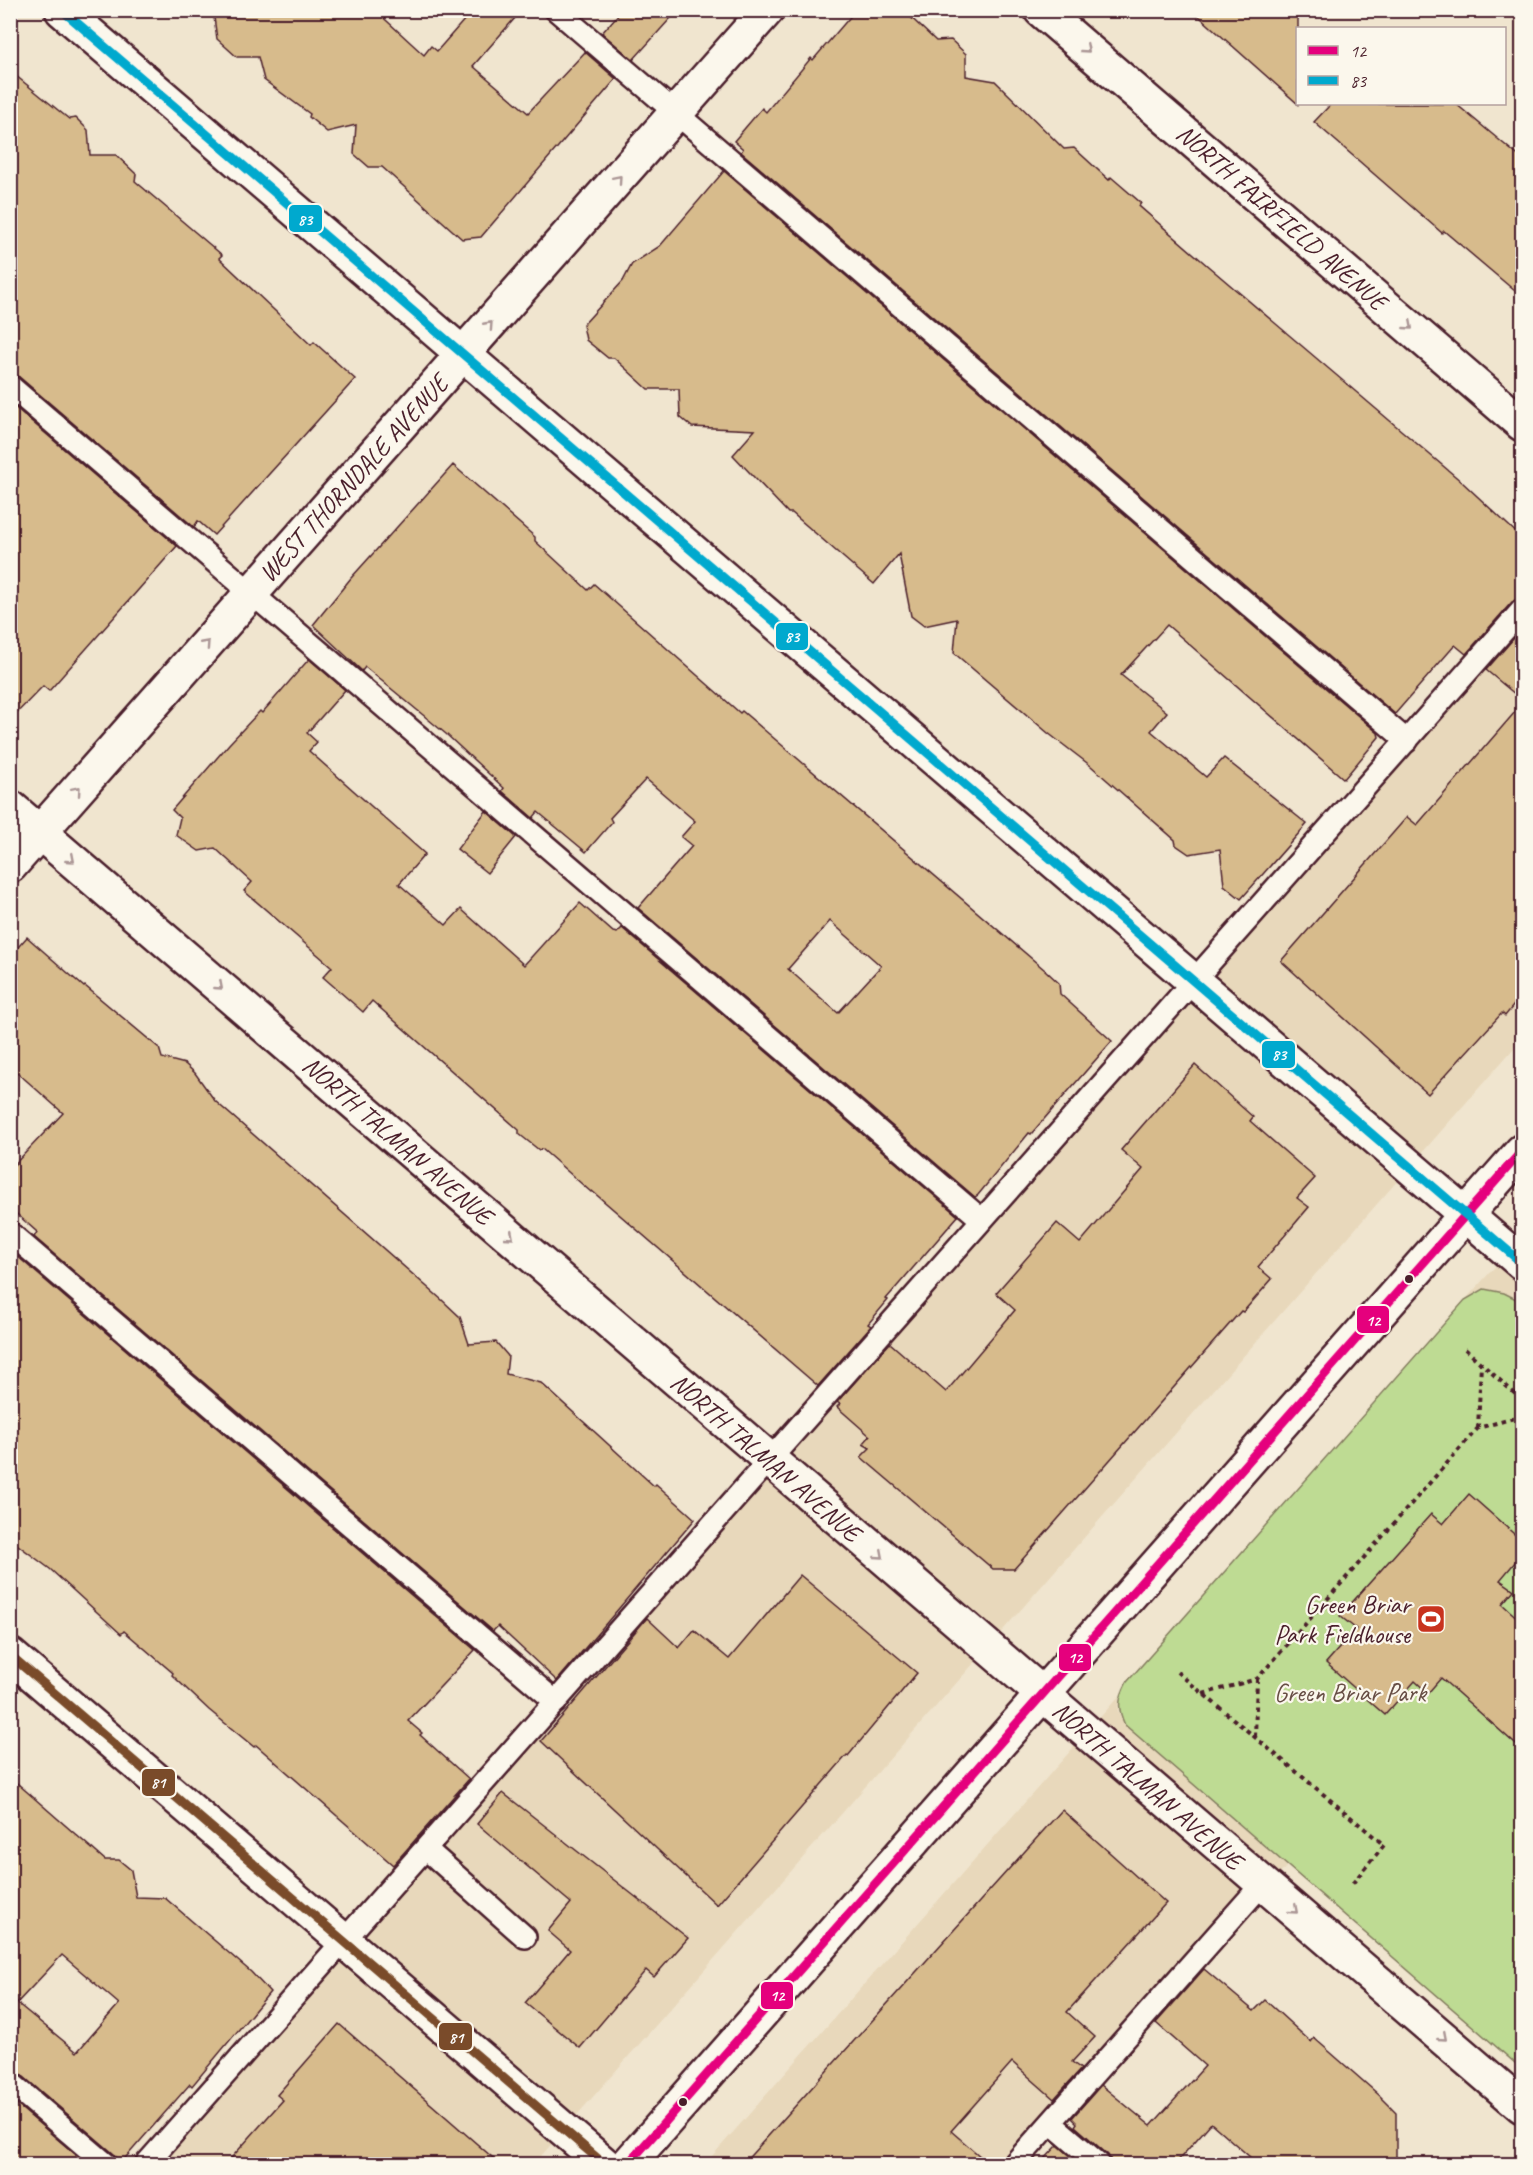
<svg xmlns="http://www.w3.org/2000/svg" width="1533" height="2175" viewBox="0 0 1533 2175" font-family="Caveat,sans-serif">
<style>
.built{fill:#e8d8bb}
.green{fill:#bedb93;stroke:#847d5f;stroke-width:1.5}
.building{fill:#d7bb8c;stroke:#4a1f2b;stroke-width:1.5;fill-rule:evenodd}
.lines{fill:none;stroke-linecap:round;stroke-linejoin:round}
.lane-casing{stroke:#4a1f2b;stroke-width:26}
.street-casing{stroke:#4a1f2b;stroke-width:38}
.primary-casing{stroke:#4a1f2b;stroke-width:38}
.path{stroke:#4a1f2b;stroke-width:4;stroke-dasharray:4.5 4.5;stroke-linecap:butt}
.lane{stroke:#fbf7ec;stroke-width:21}
.street{stroke:#fbf7ec;stroke-width:33}
.primary{stroke:#fbf7ec;stroke-width:33}
.bus-1-casing{stroke:#fbf7ec;stroke-width:14}
.bus-2-casing{stroke:#fbf7ec;stroke-width:14}
.bus-3-casing{stroke:#fbf7ec;stroke-width:14}
.bus-1{stroke:#e5007d;stroke-width:9}
.bus-2{stroke:#00a9ce;stroke-width:9}
.bus-3{stroke:#7a4b2a;stroke-width:9}
.oneway{stroke:#ab9695}
.bus-dot{fill:#4a1f2b;stroke:#fbf7ec;stroke-width:2}
.labels{text-anchor:middle;stroke-width:4.5;stroke-linejoin:round;paint-order:stroke}
.street-label{font-size:26px;fill:#4a1f2b;stroke:#fbf7ec}
.poi-label{font-size:26px;fill:#4a1f2b;stroke:#fbf7ec;text-anchor:end}
.park-label{font-size:26px;fill:#674e45;stroke:#fbf7ec}
.line-badge{stroke:#fbf7ec;stroke-width:2}
.badge-label{font-size:16px;text-anchor:middle;font-weight:bold;fill:#fff}
</style>
<rect width="100%" height="100%" fill="#f0e5cf"/>
<filter id="ink" filterUnits="userSpaceOnUse"><feTurbulence type="fractalNoise" baseFrequency=".0167" numOctaves="2"/><feDisplacementMap in="SourceGraphic" scale="12" xChannelSelector="R" yChannelSelector="G"/><feConvolveMatrix kernelMatrix="1 2 1 2 8 2 1 2 1" color-interpolation-filters="sRGB"/></filter>
<g filter="url(#ink)">
<g class="built">
<polygon points="1522,615 1522,1039 534,2164 151,2164"/>
<polygon points="1522,1237 1522,1302 1504,1293 1484,1289 1465,1300"/>
<polygon points="1119,1696 1118,1711 1125,1725 1287,1866 1020,2164 705,2164"/>
</g>
<path class="green" d="M1484,1289L1504,1293L1522,1302V2069L1125,1725C1117,1708 1118,1699 1127,1682L1465,1300Z"/>
<g class="building">
<polygon points="213,10 375,10 424,55 431,46 437,51 473,10 522,10 473,66 528,113 585,52 616,79 481,237 462,239 382,167 369,167 354,154 356,125 327,132 309,117 310,114 264,80 258,57 237,57 217,39"/>
<polygon points="622,10 678,10 633,60 602,33"/>
<polygon points="856,10 903,10 936,41 951,40 966,54 966,76 995,81 1064,149 1074,148 1109,180 1111,177 1141,203 1139,206 1209,267 1462,482 1522,538 1522,598 1512,602 1466,654 1455,645 1395,714 741,152 743,149 734,141 762,108 766,112 811,58 813,60"/>
<polygon points="1192,10 1298,10 1298,104"/>
<polygon points="10,71 69,119 76,118 88,130 90,155 116,155 136,174 135,181 222,255 219,258 311,345 314,342 355,379 214,535 198,521 194,527 18,376 10,374"/>
<polygon points="1331,104 1456,104 1522,159 1522,297 1444,231 1442,233 1314,122"/>
<polygon points="724,171 1378,733 1379,737 1344,779 1167,625 1121,675 1167,712 1151,731 1206,777 1224,758 1307,824 1241,899 1224,885 1220,849 1189,854 1176,845 1175,840 1091,766 1048,733 954,653 957,619 924,626 911,616 899,554 874,584 792,513 788,513 733,455 755,430 692,427 680,417 679,389 648,389 614,358 608,358 586,340 583,325 623,281 632,264 660,246"/>
<polygon points="10,403 177,546 49,691 43,686 10,720"/>
<path d="M453,465L535,537V541L588,590L594,584L740,713L742,711L1045,970L1059,983L1060,994L1112,1041L1031,1134L1029,1133L978,1195L975,1197L638,908L692,846L681,837L695,821L646,779L610,818L612,822L586,852L538,812L533,818L502,791L504,788L446,734L365,667L362,671L313,625L351,578ZM830,921L881,966L838,1013L788,969Z"/>
<polygon points="1522,629 1522,700 1486,670"/>
<polygon points="309,659 345,690 307,733 317,742 309,751 425,854 399,884 446,925 461,909 524,965 580,903 613,932 617,933 622,928 958,1216 886,1299 888,1300 868,1324 871,1326 818,1386 592,1191 591,1192 542,1149 539,1150 519,1134 519,1130 372,1001 363,1012 323,977 332,967 244,891 252,882 215,848 199,851 176,835 180,818 172,810 229,744 260,711 262,713"/>
<polygon points="1522,704 1522,995 1505,1016 1502,1013 1428,1094 1281,961 1407,817 1417,825"/>
<polygon points="486,811 516,837 487,873 457,849"/>
<polygon points="27,937 84,987 85,986 159,1048 162,1058 185,1064 195,1073 215,1101 442,1300 460,1317 469,1344 496,1342 508,1356 506,1374 541,1383 654,1486 656,1484 695,1519 557,1681 498,1626 493,1631 34,1237 37,1232 10,1208 10,1169 63,1113 10,1066 10,956"/>
<polygon points="1195,1065 1253,1117 1250,1121 1315,1178 1297,1198 1309,1207 1258,1267 1272,1279 1243,1312 1241,1311 1014,1569 993,1569 861,1457 870,1448 863,1444 870,1436 837,1407 840,1404 837,1402 890,1343 946,1392 1015,1310 996,1293 1057,1223 1080,1243 1143,1169 1121,1150"/>
<polygon points="17,1256 475,1650 408,1721 422,1733 420,1735 469,1779 393,1865 256,1745 254,1747 209,1710 172,1675 173,1673 124,1631 121,1634 50,1569 10,1539 10,1263"/>
<polygon points="1469,1494 1522,1541 1522,1554 1500,1580 1514,1590 1502,1604 1522,1622 1522,1750 1441,1678 1428,1693 1415,1681 1385,1715 1326,1663 1356,1629 1340,1616 1431,1514 1443,1524"/>
<polygon points="800,1575 917,1673 848,1756 847,1755 717,1905 541,1741 647,1618 679,1648 694,1630 729,1659"/>
<path d="M10,1777L105,1860H119L131,1870L136,1897L165,1898L251,1972L270,1992L192,2086L190,2084L120,2164L114,2154L18,2072L10,2070ZM62,1955L119,2004L77,2052L17,2003Z"/>
<polygon points="503,1793 688,1938 654,1977 646,1970 580,2048 525,2003 570,1950 548,1931 571,1903 477,1824"/>
<polygon points="1062,1810 1166,1903 1067,2012 1095,2037 1072,2062 1081,2069 1054,2099 1012,2062 951,2131 989,2164 743,2164"/>
<polygon points="1204,1969 1254,2011 1265,2000 1311,2042 1314,2038 1379,2095 1396,2112 1396,2164 1258,2164 1211,2123 1175,2164 1111,2164 1108,2155 1075,2126 1077,2123 1072,2118 1101,2085 1151,2126 1205,2066 1156,2023"/>
<polygon points="339,2024 500,2164 226,2164 283,2100 277,2095"/>
<polygon points="10,2099 87,2164 10,2164"/>
<polygon points="1058,2145 1080,2164 1040,2164"/>
</g>
<g class="lines">
<g class="lane-casing">
<g id="lane">
<polyline points="556,10 1407,741"/>
<polyline points="10,386 981,1219"/>
<polyline points="10,1233 556,1702"/>
<polyline points="426,1849 525,1937"/>
<polyline points="10,2082 106,2164"/>
<polyline points="1051,2123 1099,2164"/>
<polyline points="146,2164 1522,610"/>
<polyline points="1014,2164 1263,1883"/>
</g>
</g>
<g class="street-casing">
<g id="street">
<polyline points="62,10 1522,1263"/>
<polyline points="1041,10 1522,424"/>
<polyline points="10,807 1522,2106"/>
<polyline points="10,866 767,10"/>
<polyline points="10,1655 604,2164"/>
</g>
</g>
<g class="primary-casing">
<polyline id="primary" points="628,2164 1522,1151"/>
</g>
<g class="path">
<polyline points="1465,1349 1522,1400"/>
<polyline points="1478,1428 1481,1364"/>
<polyline points="1177,1672 1384,1845 1352,1884"/>
<polyline points="1203,1694 1257,1679 1478,1428 1522,1416"/>
<polyline points="1255,1737 1257,1679"/>
</g>
<use href="#lane" class="lane"/>
<use href="#street" class="street"/>
<use href="#primary" class="primary"/>
<g class="bus-1-casing">
<polyline id="bus-1" points="628,2164 1522,1151"/>
</g>
<g class="bus-2-casing">
<polyline id="bus-2" points="62,10 1522,1263"/>
</g>
<g class="bus-3-casing">
<polyline id="bus-3" points="10,1655 604,2164"/>
</g>
<use href="#bus-1" class="bus-1"/>
<use href="#bus-2" class="bus-2"/>
<use href="#bus-3" class="bus-3"/>
</g>
<defs><path id="oneway-chevron" d="M-2-3.5L2.5 0L-2 3.5" fill="none" stroke-width="1.6" stroke-linecap="round" stroke-linejoin="round" transform="scale(1.5)"/></defs>
<g class="oneway">
<use href="#oneway-chevron" transform="translate(1086 49) rotate(41)"/>
<use href="#oneway-chevron" transform="translate(618 179) rotate(-49)"/>
<use href="#oneway-chevron" transform="translate(489 325) rotate(-48)"/>
<use href="#oneway-chevron" transform="translate(1409 326) rotate(41)"/>
<use href="#oneway-chevron" transform="translate(206 644) rotate(-48)"/>
<use href="#oneway-chevron" transform="translate(77 790) rotate(-49)"/>
<use href="#oneway-chevron" transform="translate(71 859) rotate(41)"/>
<use href="#oneway-chevron" transform="translate(219 986) rotate(41)"/>
<use href="#oneway-chevron" transform="translate(510 1236) rotate(41)"/>
<use href="#oneway-chevron" transform="translate(880 1555) rotate(41)"/>
<use href="#oneway-chevron" transform="translate(1294 1910) rotate(41)"/>
<use href="#oneway-chevron" transform="translate(1443 2037) rotate(41)"/>
</g>
</g>
<defs>
<g id="stadium-square" transform="scale(1.5)"><rect x="-9" y="-9" width="18" height="18" rx="4" fill="#c8321e" stroke="#fbf7ec"/><path d="M0-5a6.5 5 0 1 0 0 10a6.5 5 0 1 0 0-10ZM-3.5-1.8h7v3.6h-7Z" fill="#fff"/></g>
</defs>
<g fill-rule="evenodd">
<use href="#stadium-square" x="1431" y="1619"/>
</g>
<g class="bus-dot">
<circle cx="1409" cy="1279" r="5"/>
<circle cx="683" cy="2102" r="5"/>
</g>
<g class="labels">
<g class="street-label">
<text transform="translate(1282 217) rotate(41)" y="9">NORTH FAIRFIELD AVENUE</text>
<text transform="translate(353 478) rotate(-48)" y="9">WEST THORNDALE AVENUE</text>
<text transform="translate(398 1140) rotate(41)" y="9">NORTH TALMAN AVENUE</text>
<text transform="translate(766 1457) rotate(41)" y="9">NORTH TALMAN AVENUE</text>
<text transform="translate(1148 1785) rotate(41)" y="9">NORTH TALMAN AVENUE</text>
</g>
<g class="poi-label">
<text x="1410" y="1613">Green Briar<tspan x="1410" dy="30">Park Fieldhouse</tspan></text>
</g>
<g class="park-label">
<text x="1350" y="1701">Green Briar Park</text>
</g>
</g>
<g class="line-badge">
<rect x="288" y="204" width="35" height="29" rx="6" fill="#00a9ce"/>
<rect x="775" y="622" width="34" height="29" rx="6" fill="#00a9ce"/>
<rect x="1261" y="1040" width="35" height="29" rx="6" fill="#00a9ce"/>
<rect x="1356" y="1305" width="34" height="29" rx="6" fill="#e5007d"/>
<rect x="1058" y="1643" width="34" height="29" rx="6" fill="#e5007d"/>
<rect x="141" y="1768" width="35" height="29" rx="6" fill="#7a4b2a"/>
<rect x="760" y="1981" width="34" height="29" rx="6" fill="#e5007d"/>
<rect x="438" y="2022" width="35" height="29" rx="6" fill="#7a4b2a"/>
</g>
<g class="badge-label">
<text x="305" y="225">83</text>
<text x="792" y="642">83</text>
<text x="1279" y="1060">83</text>
<text x="1373" y="1326">12</text>
<text x="1075" y="1663">12</text>
<text x="158" y="1788">81</text>
<text x="777" y="2001">12</text>
<text x="456" y="2043">81</text>
</g>
<rect width="1533" height="2175" fill="none" stroke="#fbf7ec" stroke-width="36"/>
<rect x="18" y="18" width="1497" height="2139" fill="none" stroke="#4a1f2b" stroke-width="2" filter="url(#ink)"/>
<rect x="1296" y="27" width="210" height="78" fill="#fbf7ec" stroke="#b4a19f" stroke-width="1.5"/>
<rect x="1308" y="46" width="30" height="9" fill="#e5007d" stroke="#b4a19f" stroke-width="1.5"/>
<text x="1350" y="57" font-size="18" fill="#4a1f2b">12</text>
<rect x="1308" y="76" width="30" height="9" fill="#00a9ce" stroke="#b4a19f" stroke-width="1.5"/>
<text x="1350" y="87" font-size="18" fill="#4a1f2b">83</text>
</svg>
